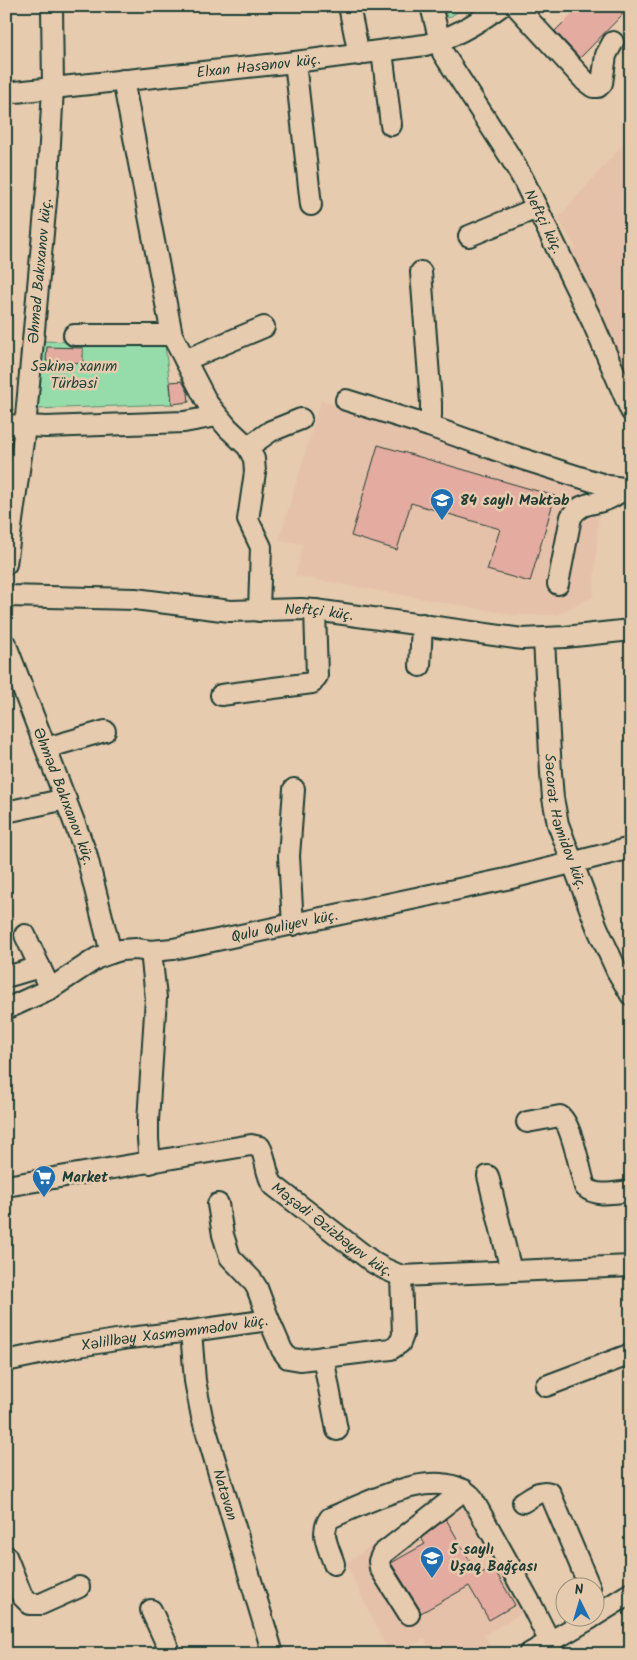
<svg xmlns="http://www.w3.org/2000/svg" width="637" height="1660" viewBox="0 0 637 1660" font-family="Kalam,sans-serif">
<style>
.built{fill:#e6c1aa}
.green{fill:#96dcaa;stroke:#5a8c6f}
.building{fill:#e4aba0;stroke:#1f3d34}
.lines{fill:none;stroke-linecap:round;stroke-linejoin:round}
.minor-casing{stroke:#1f3d34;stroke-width:24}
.minor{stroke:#e7cbae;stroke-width:20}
.labels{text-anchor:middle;stroke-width:5;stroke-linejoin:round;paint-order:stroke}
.street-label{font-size:15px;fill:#1f3d34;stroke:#e7cbae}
.park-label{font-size:15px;fill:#25453a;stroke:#e7cbae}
.poi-label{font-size:15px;font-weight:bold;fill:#1f3d34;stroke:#e7cbae;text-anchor:start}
</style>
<rect width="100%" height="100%" fill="#e7cbae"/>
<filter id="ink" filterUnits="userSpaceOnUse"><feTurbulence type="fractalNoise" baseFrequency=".02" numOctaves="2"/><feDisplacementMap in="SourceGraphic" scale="10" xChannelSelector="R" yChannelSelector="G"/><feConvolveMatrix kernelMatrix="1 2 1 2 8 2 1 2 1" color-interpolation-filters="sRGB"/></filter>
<g filter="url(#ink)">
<g class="built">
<polygon points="631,135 631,389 568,252 576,248 558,218"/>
<polygon points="321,400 601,490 593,597 557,615 514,615 295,576 303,544 279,540"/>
<polygon points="444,1496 465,1500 520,1595 521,1614 485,1635 493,1652 489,1654 432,1654 424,1639 395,1654 389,1654 346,1563"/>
</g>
<g class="green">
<polygon points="442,6 467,6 448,18"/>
<polygon points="44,341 165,345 172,404 37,409"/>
</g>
<g class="building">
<polygon points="580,6 614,6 623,14 580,58 555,31"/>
<polygon points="47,347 83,348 83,363 46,361"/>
<polygon points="182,381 188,392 189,402 172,404 170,382"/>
<polygon points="378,445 555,496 530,582 487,570 500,529 411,503 397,550 351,536"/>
<polygon points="446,1519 478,1575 493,1567 515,1605 489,1620 469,1586 421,1613 419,1608 391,1563 425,1544 421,1538"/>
</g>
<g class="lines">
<g class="minor-casing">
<g id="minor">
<polyline points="349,6 359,55"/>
<path id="s1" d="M431,6L443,53L509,155L523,179L593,323L631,411"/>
<polyline points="516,6 585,81 593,87 598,87 602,83 606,55 613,42"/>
<polyline points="382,51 391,125"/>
<polyline points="295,62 311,205"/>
<polyline points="123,80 172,335 208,404 228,428 248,447 254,459 255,472 248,520 261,547 259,611"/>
<path id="s2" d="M6,93L295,62L425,45C453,38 478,23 501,6"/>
<polyline points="469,236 537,208"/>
<polyline points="421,272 431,403 431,415 429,426"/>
<polyline points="74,335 172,335"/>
<polyline points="185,360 264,327"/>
<polyline points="346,400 429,426 513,456 608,486 631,489"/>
<polyline points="6,425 46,427 184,422 217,416"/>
<polyline points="248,447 271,431 301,419"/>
<path id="s3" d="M6,564L25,427L48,179L53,88L52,6"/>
<path d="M558,584L571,517C582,500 594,506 610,498C615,496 619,492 624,489"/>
<path id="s4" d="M6,596L135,599L230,611L301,609L315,610L522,639L565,637L631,630"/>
<path id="s5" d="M544,639L551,773L553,798L558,824L597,927L617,971L631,995"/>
<path id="s6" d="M6,645L86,853L111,953"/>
<polyline points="420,666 422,624"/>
<polyline points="221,695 312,683 317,676 315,610"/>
<polyline points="46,748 105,731"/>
<polyline points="6,812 66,799"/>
<polyline points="293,925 289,856 294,789"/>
<polyline points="25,935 50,989"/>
<polyline points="6,977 40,967"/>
<path id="s7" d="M6,1009L50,989L97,958L111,953L121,950L136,949L151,951L173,949L203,943L511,878L631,848"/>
<path d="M527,1122L560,1116C572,1124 580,1171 585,1187C597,1198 616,1192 631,1191"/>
<polyline points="150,1163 148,1139 148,1121 156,998 151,951"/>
<polyline points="488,1176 511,1271"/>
<path id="s8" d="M6,1186L251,1145L260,1147C267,1159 265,1173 273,1185L374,1263L385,1269L401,1276L631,1266"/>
<polyline points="218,1204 223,1235 230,1257 252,1280 257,1288 269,1320"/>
<path id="s9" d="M191,1331L195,1381L202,1417L273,1654"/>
<polyline points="323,1357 337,1430"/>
<path id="s10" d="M6,1361L72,1347L129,1338L191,1331L269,1320L282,1350L288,1358L300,1360L391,1349L400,1343L403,1335L401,1276"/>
<polyline points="546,1386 631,1354"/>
<path d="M523,1502C532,1497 540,1489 550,1493L590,1588"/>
<polyline points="6,1556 22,1596 30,1604 41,1604 79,1587"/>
<path d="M334,1564C329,1548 319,1533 330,1518C367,1503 436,1464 471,1496L531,1604L550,1642"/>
<polyline points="151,1610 167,1645 165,1654"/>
<polyline points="409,1614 380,1568 379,1561 382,1554 464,1490"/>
<polyline points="594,1616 631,1593"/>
<polyline points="529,1654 591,1618"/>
</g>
</g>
<use href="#minor" class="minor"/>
</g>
</g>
<defs>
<g id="school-pin" transform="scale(1.25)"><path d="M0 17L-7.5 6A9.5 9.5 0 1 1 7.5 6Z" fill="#1f6fb2" stroke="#e7cbae"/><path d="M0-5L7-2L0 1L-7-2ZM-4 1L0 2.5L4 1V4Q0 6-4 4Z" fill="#fff"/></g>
<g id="supermarket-pin" transform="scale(1.25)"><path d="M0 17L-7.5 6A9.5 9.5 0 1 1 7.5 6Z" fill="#1f6fb2" stroke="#e7cbae"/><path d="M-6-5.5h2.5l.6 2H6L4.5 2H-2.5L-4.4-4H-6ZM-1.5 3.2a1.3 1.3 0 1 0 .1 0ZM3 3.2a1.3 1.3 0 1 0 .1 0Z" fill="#fff"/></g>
</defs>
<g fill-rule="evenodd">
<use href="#school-pin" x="442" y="500"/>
<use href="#supermarket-pin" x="44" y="1177"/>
<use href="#school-pin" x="432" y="1558"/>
</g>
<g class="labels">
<g class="street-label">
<text dy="5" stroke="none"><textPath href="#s2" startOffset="254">Elxan Həsənov küç.</textPath></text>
<text dy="5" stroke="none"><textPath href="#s1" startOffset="245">Neftçi küç.</textPath></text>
<text dy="5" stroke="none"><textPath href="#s3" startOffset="295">Əhməd Bakıxanov küç.</textPath></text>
<text dy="5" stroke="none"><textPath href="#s4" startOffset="314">Neftçi küç.</textPath></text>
<text dy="5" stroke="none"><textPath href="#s6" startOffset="162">Əhməd Bakıxanov küç.</textPath></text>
<text dy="5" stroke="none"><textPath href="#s5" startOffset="185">Səcarət Həmidov küç.</textPath></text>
<text dy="5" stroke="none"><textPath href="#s7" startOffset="296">Qulu Quliyev küç.</textPath></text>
<text dy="5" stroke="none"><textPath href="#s8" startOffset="372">Məşədi Əzizbəyov küç.</textPath></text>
<text dy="5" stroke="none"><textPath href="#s10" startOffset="171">Xəlillbəy Xasməmmədov küç.</textPath></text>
<text dy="5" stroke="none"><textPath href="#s9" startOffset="168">Natəvan</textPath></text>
</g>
<g class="park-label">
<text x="74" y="371">Səkinə xanım<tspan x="74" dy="17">Türbəsi</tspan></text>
</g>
<g class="poi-label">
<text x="460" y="505">84 saylı Məktəb</text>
<text x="62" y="1182">Market</text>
<text x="450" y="1554">5 saylı<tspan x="450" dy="17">Uşaq Bağçası</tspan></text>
</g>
</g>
<rect width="637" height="1660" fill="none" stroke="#e7cbae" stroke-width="25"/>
<rect x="12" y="12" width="612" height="1635" fill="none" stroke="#1f3d34" stroke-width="2" filter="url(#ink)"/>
<g transform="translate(580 1602) rotate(355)"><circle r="24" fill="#e7cbae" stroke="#97927d"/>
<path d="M0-4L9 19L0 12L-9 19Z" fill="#1f6fb2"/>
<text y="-8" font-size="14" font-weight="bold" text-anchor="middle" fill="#1f3d34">N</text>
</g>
</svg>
